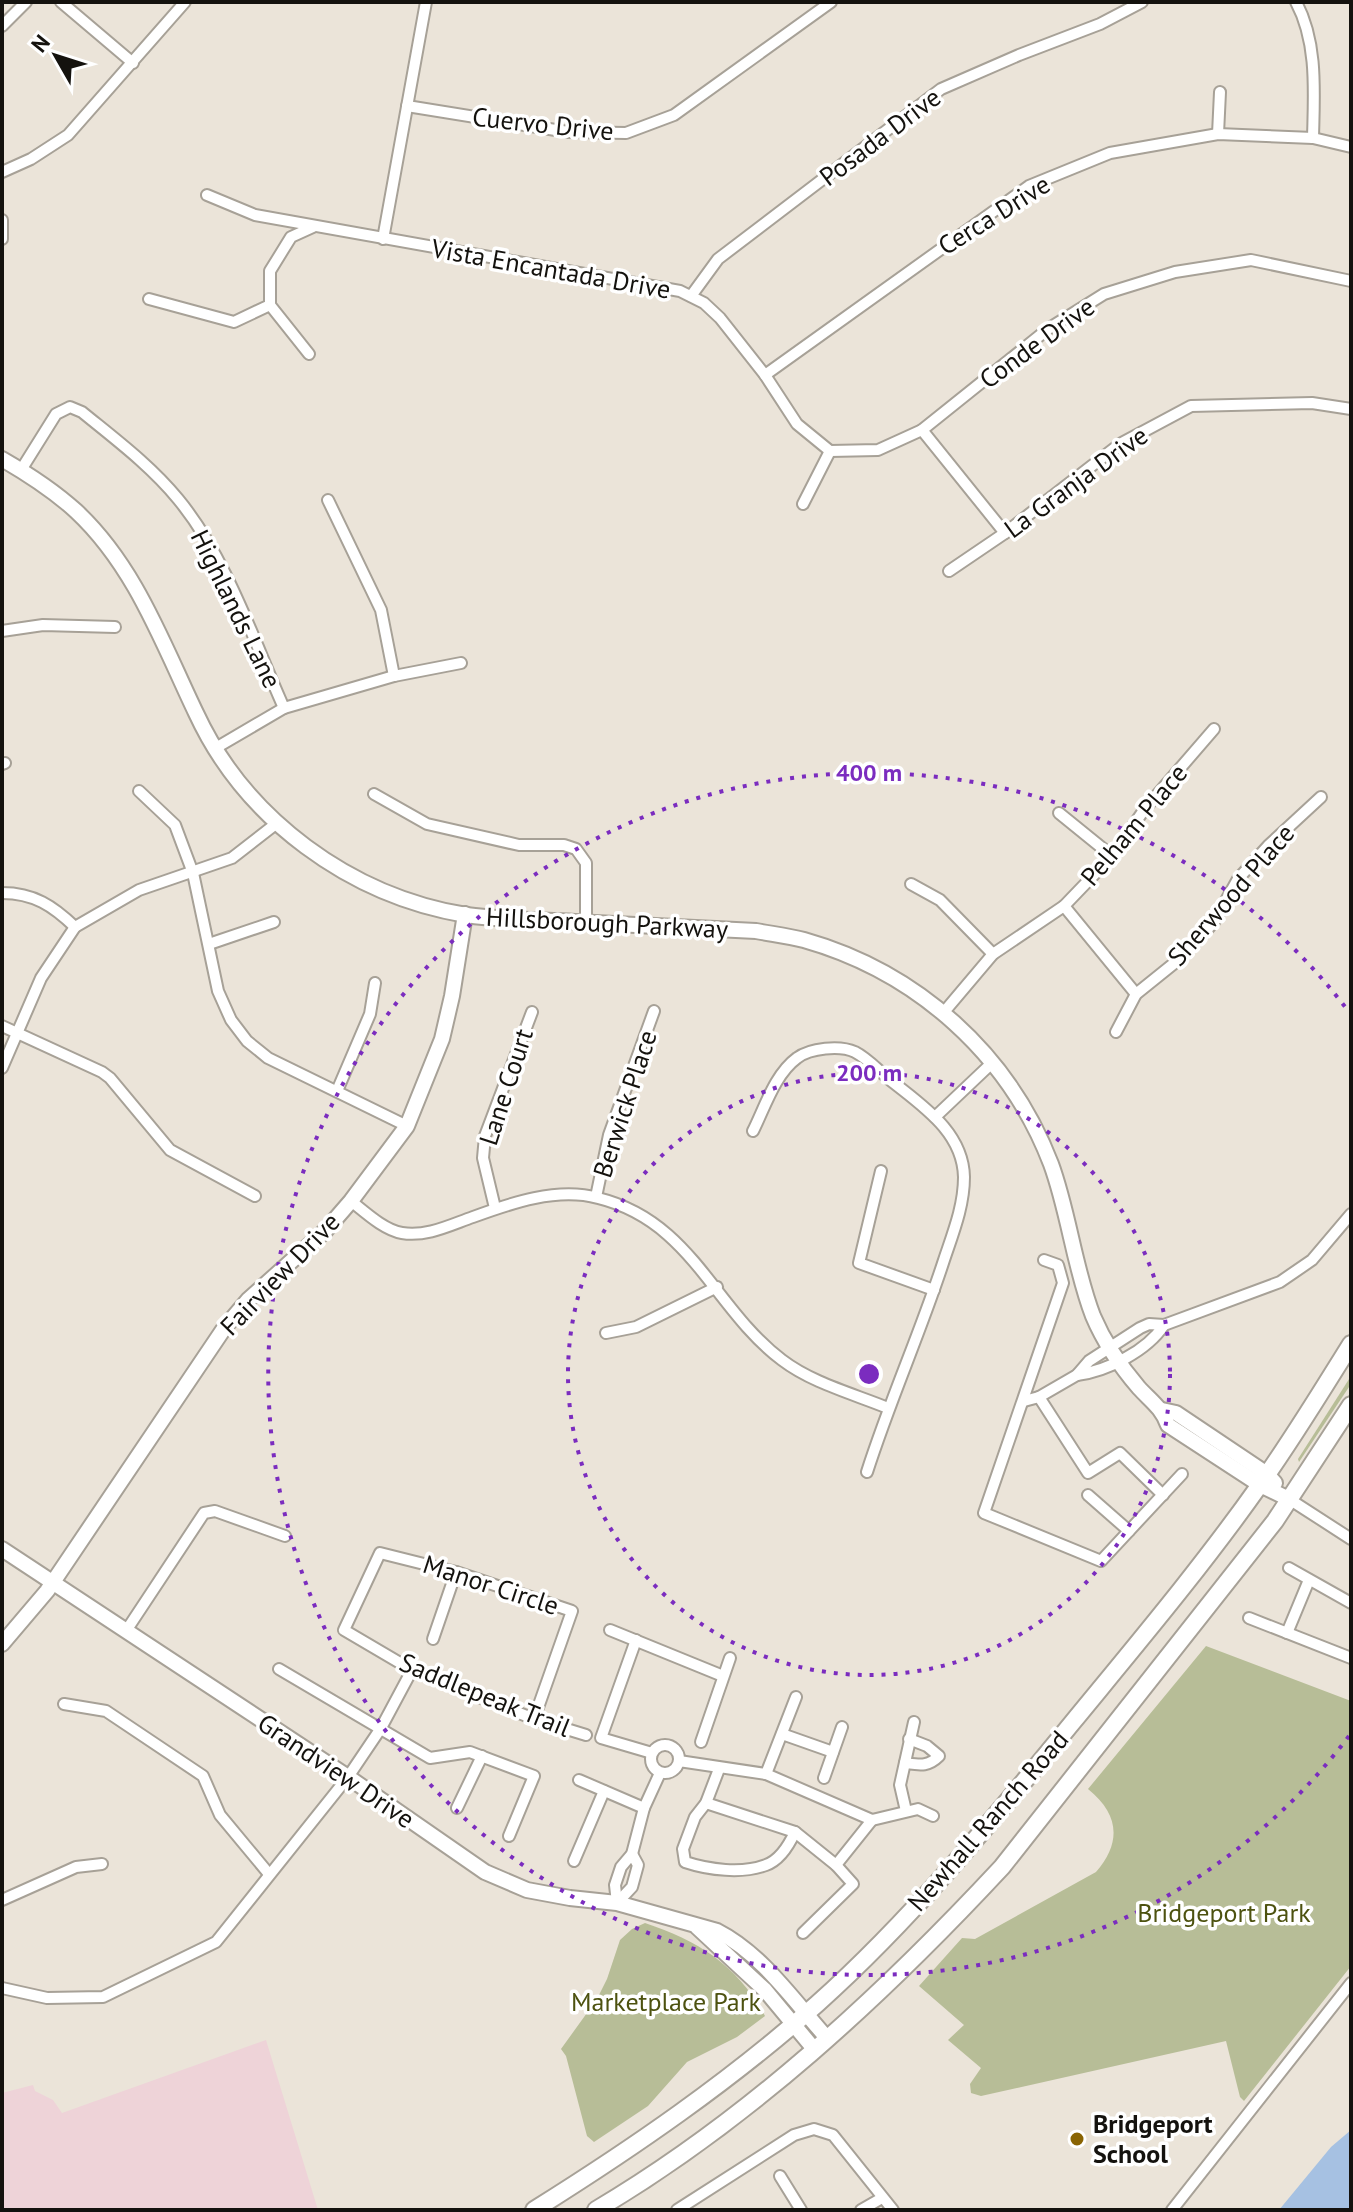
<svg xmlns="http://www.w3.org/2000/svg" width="1353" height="2212" viewBox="0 0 1353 2212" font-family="'PT Sans',sans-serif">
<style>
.commercial{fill:#eed3d8}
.green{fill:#b7bd97}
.water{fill:#a6c1e2}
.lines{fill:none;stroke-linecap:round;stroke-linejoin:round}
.street-casing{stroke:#a7a197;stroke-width:14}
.secondary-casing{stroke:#a7a197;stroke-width:18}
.primary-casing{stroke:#a7a197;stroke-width:20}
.street{stroke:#fff;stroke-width:10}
.secondary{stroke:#fff;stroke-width:14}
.primary{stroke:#fff;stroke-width:16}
.ring{fill:none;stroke:#7b2cbf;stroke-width:4;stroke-dasharray:4 8}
.poi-dot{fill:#8a6403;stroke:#fff;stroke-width:3}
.labels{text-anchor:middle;stroke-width:7;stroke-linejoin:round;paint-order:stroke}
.street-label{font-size:26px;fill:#14120e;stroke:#fff}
.park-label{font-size:26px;fill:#4d5210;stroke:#fff}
.poi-label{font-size:26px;font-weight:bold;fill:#14120e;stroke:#fff;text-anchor:start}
.centre{fill:#7b2cbf;stroke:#fff;stroke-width:4}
.ring-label{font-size:24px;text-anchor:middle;font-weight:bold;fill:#7b2cbf;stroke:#fff;stroke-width:7;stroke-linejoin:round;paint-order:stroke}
</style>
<rect width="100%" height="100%" fill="#ebe4d9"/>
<polygon class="commercial" points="266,2040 318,2210 2,2210 2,2093 33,2085 35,2091 53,2100 62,2113"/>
<g class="green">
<polygon points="1351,1376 1351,1384 1299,1462 1298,1459"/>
<path d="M1206,1646L1351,1701V1966L1244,2101L1240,2097L1226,2041L981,2096L971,2093L970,2084L981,2068L948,2040L964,2025L919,1986L962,1938L975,1939L1096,1872C1122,1842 1119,1814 1088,1789Z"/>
<path d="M645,1923C699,1941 737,1965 765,2016L737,2037L687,2062L648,2106L594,2142L587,2136L566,2056L561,2049L597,1999L607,1979L620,1940L632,1929Z"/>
</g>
<polygon class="water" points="1351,2130 1351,2210 1279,2210 1331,2147"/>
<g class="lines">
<g class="street-casing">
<g id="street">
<polyline points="61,2 133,63"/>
<path d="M1296,2C1318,43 1314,93 1313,138"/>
<polyline points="2,26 26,2"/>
<polyline points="407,106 568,132 626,133 674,115 831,2"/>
<polyline points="1218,134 1220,92"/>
<polyline points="2,172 31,159 68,135 185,2"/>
<polyline points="207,195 255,215 680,291 704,303 720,318 765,375 797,424 830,451"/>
<polyline points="2,220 2,239"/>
<polyline points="383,239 426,2"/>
<polyline points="691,296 718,259 941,89 1019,55 1100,24 1142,2"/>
<polyline points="149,299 234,322 270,305"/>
<polyline points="309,354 270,305 270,271 291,237 313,227"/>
<polyline points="765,375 1029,186 1110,153 1218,134 1313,138 1351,147"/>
<polyline points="922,430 1005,533"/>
<polyline points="830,451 878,450 922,430 1048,329 1104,294 1175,272 1251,260 1351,281"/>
<path d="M21,470L56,414L70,407L82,412C115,439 150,465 178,499C226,557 253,639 284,708"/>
<polyline points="328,500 381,610 394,676"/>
<polyline points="803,504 830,451"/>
<polyline points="949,571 1005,533 1120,444 1191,406 1312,403 1351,409"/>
<polyline points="2,631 43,625 115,627"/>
<polyline points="214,749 284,708 394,676 461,663"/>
<polyline points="2,764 5,763"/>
<polyline points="139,791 175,825 193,873 218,991 231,1020 247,1041 268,1058 407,1126"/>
<polyline points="374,794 427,824 519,845 564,845 576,849 586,863 586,923"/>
<polyline points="1059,813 1112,856"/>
<polyline points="911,884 940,900 993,954"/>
<path d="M2,893C34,893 53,906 75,927"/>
<polyline points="1064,906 1136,994"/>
<polyline points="209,944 274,922"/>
<polyline points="944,1012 993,954 1064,906 1112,856 1144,810 1214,729"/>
<polyline points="2,1026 102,1072 110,1078 170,1150 255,1196"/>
<polyline points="1116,1032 1136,994 1182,957 1214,922 1238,879 1268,846 1321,797"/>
<polyline points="2,1068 41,978 75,927 139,890 232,858 277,823"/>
<polyline points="337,1091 370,1014 375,983"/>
<polyline points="935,1117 993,1062"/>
<path d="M753,1131C765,1107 775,1074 797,1058C810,1048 840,1045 855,1052C867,1058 879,1071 889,1079C921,1105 963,1131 964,1177C964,1206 953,1233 944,1260C921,1331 890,1400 867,1472"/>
<polyline points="881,1171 859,1263 934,1290"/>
<polyline points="596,1197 609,1135 654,1011"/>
<path d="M351,1201C365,1212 384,1230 402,1233C427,1237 450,1225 473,1217C511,1203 557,1187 598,1198C692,1221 713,1308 782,1360C812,1383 854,1394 888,1408"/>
<polyline points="495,1208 483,1158 485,1136 532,1012"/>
<polyline points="1044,1260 1058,1265 1063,1283 984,1513 1101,1561 1182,1474"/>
<polyline points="606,1333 636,1327 717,1287"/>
<path d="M1077,1375C1107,1371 1147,1351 1164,1325"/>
<polyline points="1039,1397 1088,1473 1120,1453 1163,1495"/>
<polyline points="1024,1401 1039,1397 1077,1375 1089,1361 1140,1328 1149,1324 1164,1325 1280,1282 1312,1260 1351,1214"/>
<polyline points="1088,1495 1129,1531"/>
<polyline points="1289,1499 1351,1539"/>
<polyline points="1289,1568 1351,1603"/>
<polyline points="1249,1618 1351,1658"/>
<polyline points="610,1630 723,1676"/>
<polyline points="126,1631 204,1513 215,1511 285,1536"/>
<polyline points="1287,1633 1309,1580"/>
<polyline points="433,1639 456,1572"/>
<polyline points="636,1640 601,1738 652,1753"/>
<polyline points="279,1669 430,1758 470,1752 534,1776 509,1836"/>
<polyline points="64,1704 106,1711 203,1776 220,1815 269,1874"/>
<polyline points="534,1719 572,1611 456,1572 380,1553 344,1630 412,1670 534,1719 586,1735"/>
<polyline points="782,1734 833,1752"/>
<polyline points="701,1742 730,1658"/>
<circle cx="665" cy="1759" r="14"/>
<polyline points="679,1761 766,1774 872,1820 918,1809 933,1816"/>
<path d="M905,1763C920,1765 928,1767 939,1756L927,1746L909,1739"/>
<path d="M719,1769L706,1803L695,1817L683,1849L685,1862C709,1870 742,1874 766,1865C780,1860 789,1845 795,1832"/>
<polyline points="766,1774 796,1697"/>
<polyline points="824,1778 842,1727"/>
<polyline points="579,1780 644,1808"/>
<polyline points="706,1803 795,1832 836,1865 853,1884 803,1933"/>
<polyline points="457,1808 482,1756"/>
<polyline points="906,1811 900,1785 914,1722"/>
<polyline points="574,1861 604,1791"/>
<polyline points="836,1865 872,1820"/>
<polyline points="2,1900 76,1867 102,1864"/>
<polyline points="617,1903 615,1885 621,1867 632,1854 644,1808 660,1773"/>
<polyline points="617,1903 632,1887 638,1865 632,1854"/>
<polyline points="2,1988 47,1998 103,1997 216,1942 348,1777 381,1728 412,1670"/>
<polyline points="780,2176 801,2210"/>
<polyline points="677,2210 794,2135 814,2129 833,2135 893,2210"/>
<polyline points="861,2210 882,2198"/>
<polyline points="1172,2210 1351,1983"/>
</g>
</g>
<g class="secondary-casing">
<g id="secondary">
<path d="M2,459C28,474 53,490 76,511C135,566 162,642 196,713C245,819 350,896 466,915C502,920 539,920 575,922C635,925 696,928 756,931C772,934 789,936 804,940C917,972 1009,1054 1051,1164C1069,1213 1074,1267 1093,1316C1104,1342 1121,1367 1139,1388C1151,1401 1162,1408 1168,1425L1260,1485L1289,1499"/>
<polyline points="1162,1410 1176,1413 1267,1474 1275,1483"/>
<path d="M2,1549L348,1777L485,1872L527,1890L570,1898L617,1903L717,1931C762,1954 794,2001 827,2038"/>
<polyline points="2,1644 47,1591 225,1327 248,1300 325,1231 351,1201 407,1126 442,1039 452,996 465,914"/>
<polyline points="697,1927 765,1990 814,2049"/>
</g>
</g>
<g class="primary-casing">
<g id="primary">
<path d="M534,2210C633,2148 729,2082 817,2004C911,1920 992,1821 1072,1723C1136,1645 1201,1568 1259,1486C1292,1440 1321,1392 1351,1344"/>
<path d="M596,2210C748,2120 882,1996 1002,1867L1275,1521L1351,1405"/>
</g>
</g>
<use href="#street" class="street"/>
<use href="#secondary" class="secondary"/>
<use href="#primary" class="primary"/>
</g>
<g class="ring">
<circle cx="869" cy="1374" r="301"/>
<path d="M1349 1736A601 601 0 1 1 1349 1012"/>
</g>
<circle class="poi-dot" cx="1077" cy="2139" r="8"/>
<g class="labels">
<g class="street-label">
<text transform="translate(543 124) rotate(6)" y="9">Cuervo Drive</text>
<text transform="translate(880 137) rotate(-37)" y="9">Posada Drive</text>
<text transform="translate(994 215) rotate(-32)" y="9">Cerca Drive</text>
<text transform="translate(551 269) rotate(10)" y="9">Vista Encantada Drive</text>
<text transform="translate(1037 343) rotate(-36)" y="9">Conde Drive</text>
<text transform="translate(1076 482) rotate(-36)" y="9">La Granja Drive</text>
<text transform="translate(236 609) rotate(64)" y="9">Highlands Lane</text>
<text transform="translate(1134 825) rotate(-50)" y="9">Pelham Place</text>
<text transform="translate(1231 895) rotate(-49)" y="9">Sherwood Place</text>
<text transform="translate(607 923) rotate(3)" y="9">Hillsborough Parkway</text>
<text transform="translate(506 1087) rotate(-72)" y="9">Lane Court</text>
<text transform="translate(625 1104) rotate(-72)" y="9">Berwick Place</text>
<text transform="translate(280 1274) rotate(-46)" y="9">Fairview Drive</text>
<text transform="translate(491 1585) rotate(18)" y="9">Manor Circle</text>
<text transform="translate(485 1695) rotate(22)" y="9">Saddlepeak Trail</text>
<text transform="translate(336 1771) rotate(34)" y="9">Grandview Drive</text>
<text transform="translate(988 1821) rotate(-49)" y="9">Newhall Ranch Road</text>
</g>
<g class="park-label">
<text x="1224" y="1922">Bridgeport Park</text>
<text x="666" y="2011">Marketplace Park</text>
</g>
<g class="poi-label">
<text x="1093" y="2133">Bridgeport<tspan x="1093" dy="30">School</tspan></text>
</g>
</g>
<circle cx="869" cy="1374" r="12" class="centre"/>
<g class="ring-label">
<text x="869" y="781">400 m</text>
<text x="869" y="1081">200 m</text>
</g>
<rect width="1353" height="2212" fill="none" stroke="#14120e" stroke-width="8"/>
<g transform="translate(56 56) rotate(309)" stroke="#ffffff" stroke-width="6" paint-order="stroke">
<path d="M0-6L14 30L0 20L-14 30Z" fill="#14120e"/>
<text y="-12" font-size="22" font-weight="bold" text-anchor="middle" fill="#14120e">N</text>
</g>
</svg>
